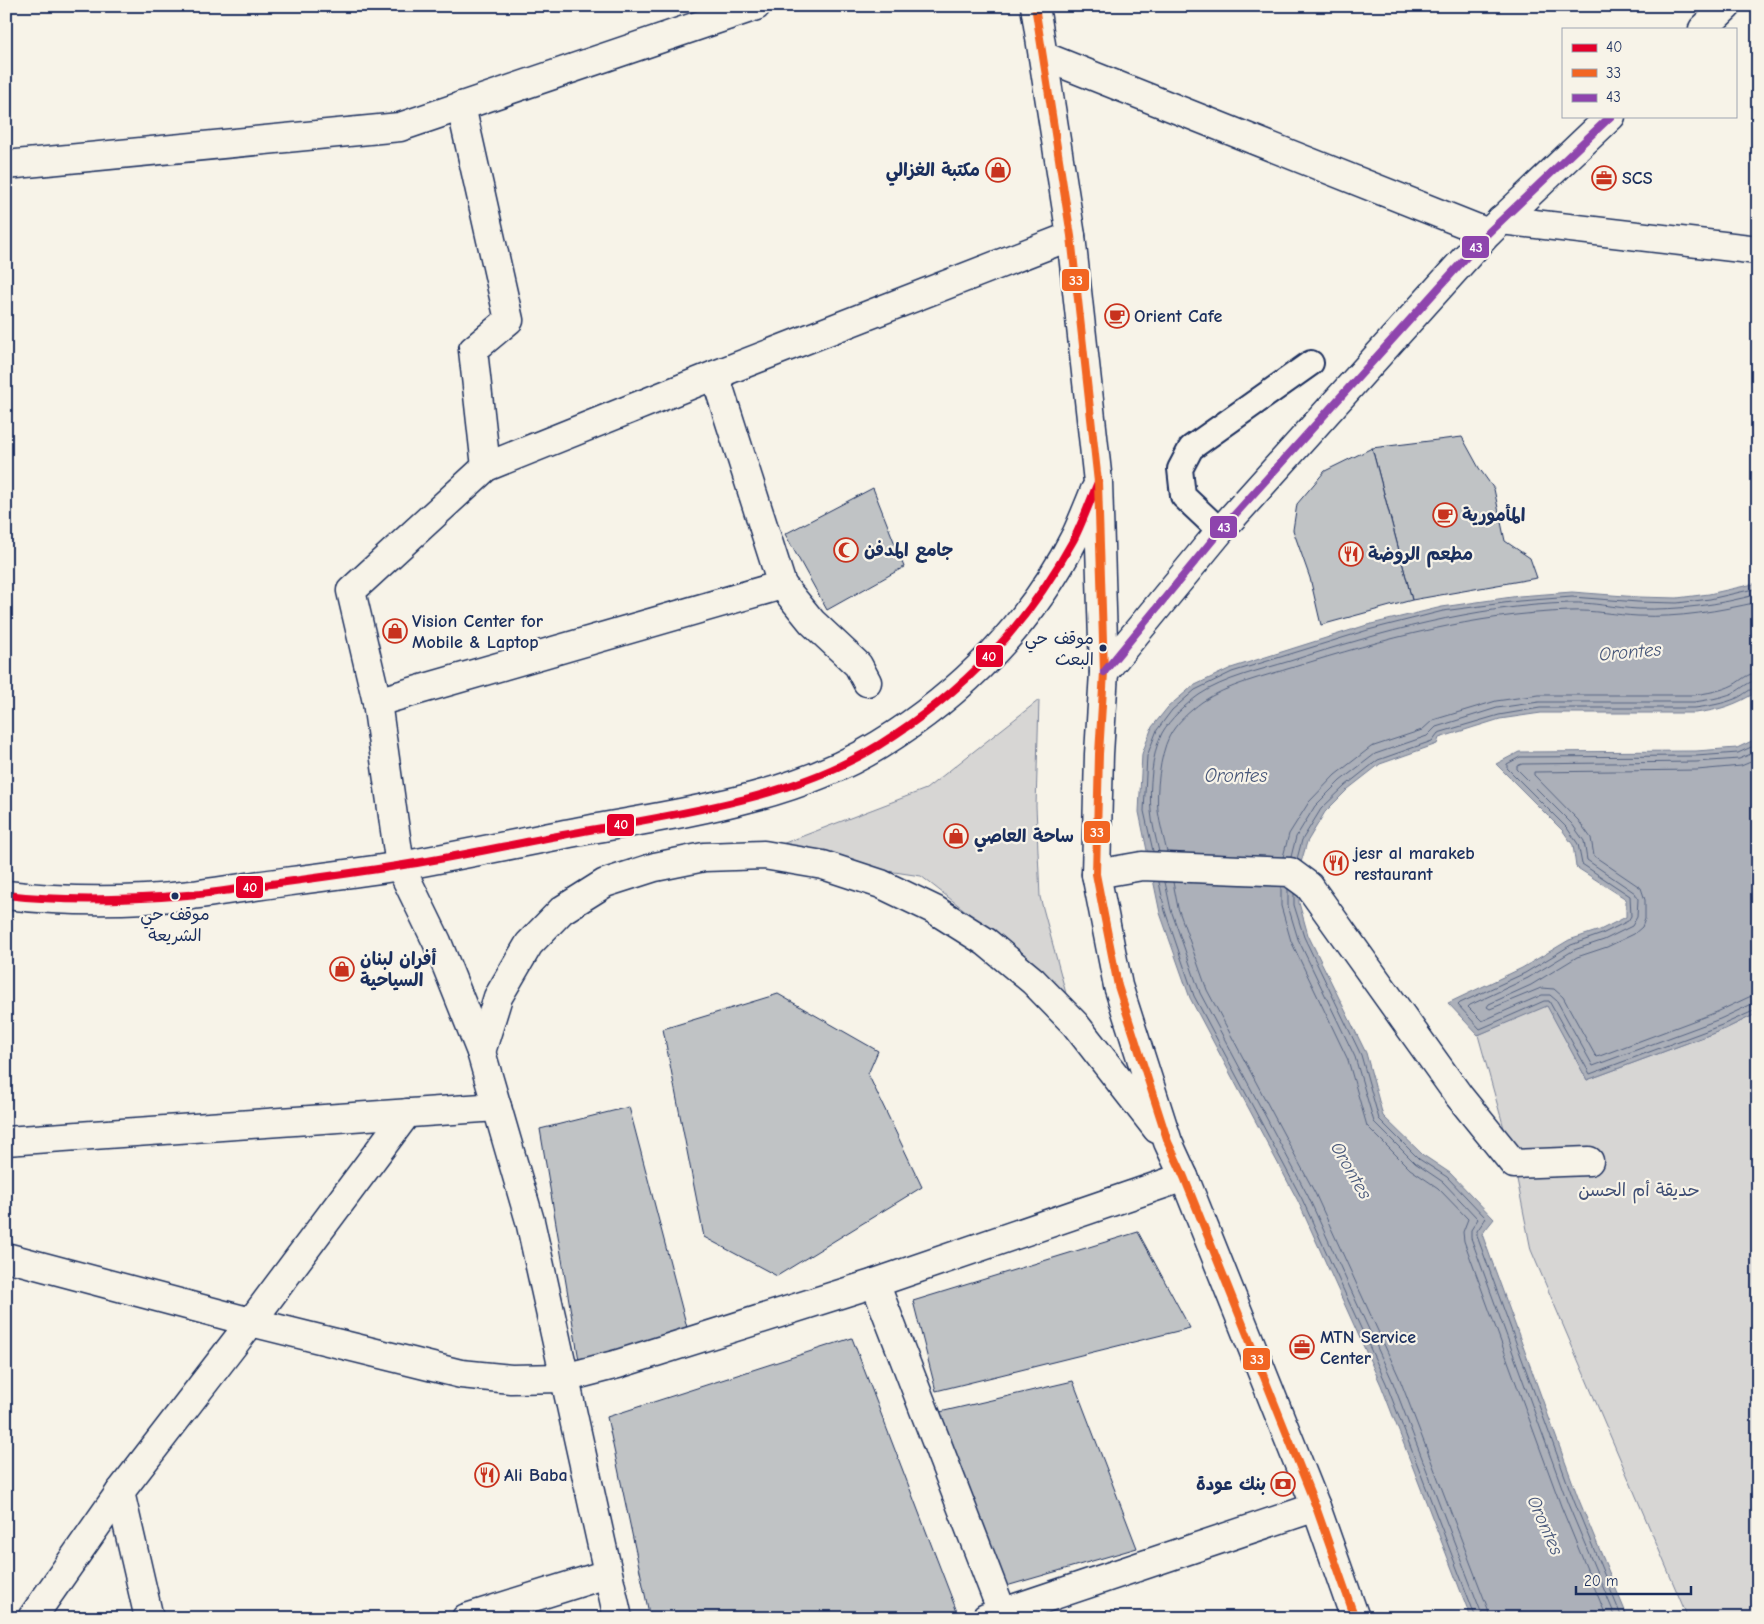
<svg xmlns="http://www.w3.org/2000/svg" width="1764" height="1624" viewBox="0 0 1764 1624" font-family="'Comic Neue','Playpen Sans Arabic',sans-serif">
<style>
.green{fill:#d7d6d4;stroke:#798299}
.water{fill:#acb0b9;stroke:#727c95}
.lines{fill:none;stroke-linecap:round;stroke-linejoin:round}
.shore{stroke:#556382;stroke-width:1}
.building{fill:#c0c3c5;stroke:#1b2f5e}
.service-casing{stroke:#1b2f5e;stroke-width:28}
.minor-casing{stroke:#1b2f5e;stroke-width:31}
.secondary-casing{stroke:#1b2f5e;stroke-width:31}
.service{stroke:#f7f3e8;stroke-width:24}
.minor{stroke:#f7f3e8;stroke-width:28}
.secondary{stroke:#f7f3e8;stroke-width:28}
.bus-1-casing{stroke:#f7f3e8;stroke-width:11}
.bus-2-casing{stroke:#f7f3e8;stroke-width:11}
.bus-3-casing{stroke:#f7f3e8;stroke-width:11}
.bus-1{stroke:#e4002b;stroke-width:8}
.bus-2{stroke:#f26522;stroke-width:8}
.bus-3{stroke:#8e44ad;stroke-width:8}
.bus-dot{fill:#1b2f5e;stroke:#f7f3e8;stroke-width:2}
.labels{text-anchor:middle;stroke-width:4.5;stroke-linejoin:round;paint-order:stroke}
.bus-label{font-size:17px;fill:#1b2f5e;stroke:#f7f3e8;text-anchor:end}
.poi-label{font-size:18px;font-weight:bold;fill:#1b2f5e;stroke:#f7f3e8;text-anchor:start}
.park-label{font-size:18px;fill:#415076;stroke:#f7f3e8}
.water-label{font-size:19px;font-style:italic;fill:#465679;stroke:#f7f3e8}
.line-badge{stroke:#f7f3e8;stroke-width:2}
.badge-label{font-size:14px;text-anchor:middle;font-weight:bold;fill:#fff}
</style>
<rect width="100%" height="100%" fill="#f7f3e8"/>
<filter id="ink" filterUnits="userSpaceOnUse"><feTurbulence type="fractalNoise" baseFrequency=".02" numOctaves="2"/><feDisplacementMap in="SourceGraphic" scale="10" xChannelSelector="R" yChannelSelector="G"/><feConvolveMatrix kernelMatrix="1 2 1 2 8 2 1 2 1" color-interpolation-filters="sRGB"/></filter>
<g filter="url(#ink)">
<g class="green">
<polygon points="1039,700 1036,806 1040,897 1075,1027 1008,944 921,876 761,852 926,789"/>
<polygon points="1547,1005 1587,1080 1725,1029 1758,1013 1758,1618 1688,1618 1531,1250 1514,1164 1478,1035"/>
</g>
<g class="water">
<path d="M1758,583V691C1736,705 1720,710 1695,713H1541L1500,719L1439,738L1437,744L1380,764L1348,789L1325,812L1307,842L1300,866L1299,903L1308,935L1366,1053L1383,1116L1423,1155L1450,1173L1494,1219L1482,1234L1579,1500L1628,1618H1471L1381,1385L1298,1201L1190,998L1160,913L1139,812L1142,754L1152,727L1168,707L1193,686L1231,668L1367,625L1442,607L1519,596L1572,592L1638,597L1677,598L1709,594Z"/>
<polygon points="1758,738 1758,1013 1725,1029 1587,1080 1547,1006 1478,1035 1448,1003 1522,968 1569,940 1600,930 1626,917 1626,899 1576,867 1573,845 1563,831 1496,764 1519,752 1696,751 1737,748"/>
</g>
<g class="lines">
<g class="shore">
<polyline points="1758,744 1738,753 1696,756 1520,757 1507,764 1507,768 1567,828 1578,844 1582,864 1630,896 1631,916 1628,921 1602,934 1571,945 1525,973 1460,1003 1458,1005 1480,1029 1544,1001 1549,1001 1590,1074 1722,1025 1758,1009"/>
<polyline points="1758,751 1739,759 1696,762 1522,764 1517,766 1517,769 1572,824 1584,841 1587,860 1635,893 1638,899 1637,917 1632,926 1604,940 1574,950 1528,978 1470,1005 1468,1007 1482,1021 1542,995 1550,995 1557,1001 1593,1066 1720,1019 1752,1004 1758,1003"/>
<polyline points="1758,759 1741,766 1697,770 1534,772 1534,775 1578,820 1591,838 1594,856 1641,888 1645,900 1645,919 1642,927 1634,934 1607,947 1577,957 1531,985 1489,1004 1487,1007 1490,1009 1541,988 1554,989 1563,997 1595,1055 1597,1057 1717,1012 1749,997 1758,995"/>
<polyline points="1153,851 1144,811 1147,756 1157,730 1172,710 1195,690 1232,672 1368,630 1443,611 1519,601 1572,597 1638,602 1677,603 1710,599 1758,588"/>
<path d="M1159,852C1156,838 1152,824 1151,811C1149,789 1152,752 1162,733C1170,719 1185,705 1199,695C1224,678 1261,670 1290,661C1382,632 1473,606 1570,603C1593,602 1616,608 1638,609C1679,610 1719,605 1758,594"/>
<path d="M1167,852C1164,839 1160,825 1158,811C1156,792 1160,755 1169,737C1176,723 1190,711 1202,702C1227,685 1265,676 1294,667C1384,639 1475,614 1570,611C1593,610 1616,615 1638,616C1679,618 1718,611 1758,602"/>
<path d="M1283,857L1289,834L1309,802L1335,775L1371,747L1422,730L1433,720L1496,701L1539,695H1694C1707,693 1721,691 1733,685C1742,680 1747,673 1758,673"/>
<path d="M1291,857L1296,837L1315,806L1340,781L1375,754L1427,736L1436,727L1497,708L1539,702H1694C1708,700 1720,698 1733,693C1742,689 1748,681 1758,680"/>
<path d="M1297,859L1302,840L1321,809L1345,786L1378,760L1432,741L1438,733L1499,715L1540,708H1695C1709,706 1723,704 1737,698C1744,695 1750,688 1758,687"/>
<polyline points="1159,882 1165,911 1194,996 1302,1199 1386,1383 1476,1618"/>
<polyline points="1165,882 1171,910 1200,993 1308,1196 1392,1380 1481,1612 1482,1618"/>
<polyline points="1173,882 1178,908 1207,990 1315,1193 1399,1377 1488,1609 1489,1618"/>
<polyline points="1281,887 1281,906 1291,941 1348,1060 1367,1126 1410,1169 1438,1188 1468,1219 1463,1232 1464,1241 1561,1506 1607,1618"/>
<polyline points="1288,889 1288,906 1298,939 1355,1057 1374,1122 1415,1163 1443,1182 1478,1219 1471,1230 1471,1238 1568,1504 1616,1618"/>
<polyline points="1294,894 1294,905 1304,937 1361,1055 1379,1119 1419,1159 1447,1177 1486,1218 1477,1231 1477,1236 1574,1501 1622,1618"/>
</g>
</g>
<g class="building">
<polygon points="1462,437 1479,468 1494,489 1505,541 1530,558 1537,578 1412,600 1372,448"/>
<polygon points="1372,448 1412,600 1321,625 1310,578 1293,530 1297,504 1325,471"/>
<polygon points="873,488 904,567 827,610 785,534"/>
<polygon points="778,994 878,1051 868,1074 922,1187 777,1276 704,1237 663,1029"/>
<polygon points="629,1107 689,1335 581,1372 540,1129"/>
<polygon points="1138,1232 1190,1328 936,1391 913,1301"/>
<polygon points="852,1338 959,1617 650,1618 607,1417"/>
<polygon points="1073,1381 1137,1548 1003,1587 940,1412"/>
</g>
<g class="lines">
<g class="service-casing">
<polyline id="service" points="1220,531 1183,496 1180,469 1191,448 1311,363"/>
</g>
<g class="minor-casing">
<g id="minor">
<polyline points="1043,56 1488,233"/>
<polyline points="461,106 509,320 473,350 486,467"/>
<polyline points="6,165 400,127 756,6"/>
<polyline points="1501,220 1758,250"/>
<polyline points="782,585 812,622 858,665 867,682"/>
<polyline points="377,702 782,585 715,375"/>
<polyline points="1096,874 1142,866 1290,872 1309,886 1459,1096 1514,1164 1589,1161"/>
<polyline points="6,1141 497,1107"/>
<polyline points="6,1257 251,1322 461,1374 511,1379 564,1378 618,1364 875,1283 1184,1177"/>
<polyline points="875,1283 1002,1612"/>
<polyline points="120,1492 149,1618"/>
<polyline points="32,1618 120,1492 251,1322 407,1113"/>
<polyline points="466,1618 607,1574"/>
<polyline points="618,1618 530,1221 481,1052 437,942 400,866 377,702 351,591 486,467 715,375 1071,236"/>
<polyline points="986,1618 1316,1507"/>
</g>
</g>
<g class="secondary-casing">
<g id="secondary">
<polyline points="1035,6 1071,236 1098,482 1104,672 1099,754 1096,874 1118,986 1168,1142 1184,1177 1316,1507 1355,1618"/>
<polyline points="1703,29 1727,6"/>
<polyline points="1104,672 1220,531 1488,233 1611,116"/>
<path d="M6,895C67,902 131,902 192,895C223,891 253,886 284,882C323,877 362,872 401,866C456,856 510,845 565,834C670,814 787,802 879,745C962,694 1032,623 1076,535C1083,520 1089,505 1095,490"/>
<polyline points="481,1052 498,997 529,944 562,910 605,883 655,867 704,857 764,855 823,865 881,884 935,910 986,942 1033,981 1075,1024 1157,1129"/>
</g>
</g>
<use href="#service" class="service"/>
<use href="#minor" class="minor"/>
<use href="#secondary" class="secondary"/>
<g class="bus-1-casing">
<path id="bus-1" d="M6,895C66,902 127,900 187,895C220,893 253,886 286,882C323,877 360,872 397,866C453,858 508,845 563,835C667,815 787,802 879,745C965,691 1025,628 1074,539C1083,521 1090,501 1098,482"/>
</g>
<g class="bus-2-casing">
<polyline id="bus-2" points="1035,6 1071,236 1098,482 1104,672 1099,754 1096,874 1118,986 1168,1142 1184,1177 1316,1507 1355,1618"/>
</g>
<g class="bus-3-casing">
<polyline id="bus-3" points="1104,672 1220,531 1488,233 1611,116"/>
</g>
<use href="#bus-1" class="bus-1"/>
<use href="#bus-2" class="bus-2"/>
<use href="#bus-3" class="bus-3"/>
</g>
</g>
<defs>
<g id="shop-ring" transform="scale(1.25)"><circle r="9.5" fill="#f7f3e8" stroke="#c8321e" stroke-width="1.5"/><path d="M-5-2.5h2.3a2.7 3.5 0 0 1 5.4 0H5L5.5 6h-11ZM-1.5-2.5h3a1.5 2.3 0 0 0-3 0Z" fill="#c8321e"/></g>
<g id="office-ring" transform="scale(1.25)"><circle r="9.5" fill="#f7f3e8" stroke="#c8321e" stroke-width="1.5"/><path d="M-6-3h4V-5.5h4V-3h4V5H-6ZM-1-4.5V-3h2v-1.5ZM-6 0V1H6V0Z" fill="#c8321e"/></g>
<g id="cafe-ring" transform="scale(1.25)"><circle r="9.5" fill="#f7f3e8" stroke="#c8321e" stroke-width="1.5"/><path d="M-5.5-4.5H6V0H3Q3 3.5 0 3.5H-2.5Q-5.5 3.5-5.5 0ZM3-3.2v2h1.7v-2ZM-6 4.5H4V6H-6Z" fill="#c8321e"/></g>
<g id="mosque-ring" transform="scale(1.25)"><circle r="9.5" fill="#f7f3e8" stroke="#c8321e" stroke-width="1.5"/><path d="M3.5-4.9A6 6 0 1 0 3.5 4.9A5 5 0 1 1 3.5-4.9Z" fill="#c8321e"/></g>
<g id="restaurant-ring" transform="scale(1.25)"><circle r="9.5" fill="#f7f3e8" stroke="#c8321e" stroke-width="1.5"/><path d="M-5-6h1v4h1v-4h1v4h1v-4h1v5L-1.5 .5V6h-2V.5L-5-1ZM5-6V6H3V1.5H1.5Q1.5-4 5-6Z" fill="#c8321e"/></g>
<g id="bank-ring" transform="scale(1.25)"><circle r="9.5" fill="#f7f3e8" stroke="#c8321e" stroke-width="1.5"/><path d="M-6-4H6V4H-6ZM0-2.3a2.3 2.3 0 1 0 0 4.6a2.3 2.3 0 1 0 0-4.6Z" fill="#c8321e"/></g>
</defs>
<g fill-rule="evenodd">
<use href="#shop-ring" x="998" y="170"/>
<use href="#office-ring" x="1604" y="178"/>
<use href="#cafe-ring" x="1117" y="316"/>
<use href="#cafe-ring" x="1445" y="515"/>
<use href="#mosque-ring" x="846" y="550"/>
<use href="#restaurant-ring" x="1351" y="554"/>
<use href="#shop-ring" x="395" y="631"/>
<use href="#shop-ring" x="956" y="836"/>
<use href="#restaurant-ring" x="1336" y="863"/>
<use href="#shop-ring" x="342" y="969"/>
<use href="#office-ring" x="1302" y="1347"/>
<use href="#restaurant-ring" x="487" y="1475"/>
<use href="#bank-ring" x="1283" y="1484"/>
</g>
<g class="bus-dot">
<circle cx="1103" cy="648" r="4.5"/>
<circle cx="175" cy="896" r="4.5"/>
</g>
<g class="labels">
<g class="bus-label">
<text x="1094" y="644">موقف حي<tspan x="1094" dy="21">البعث</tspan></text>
<text x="175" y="920" text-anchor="middle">موقف حي<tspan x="175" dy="21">الشريعة</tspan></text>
</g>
<g class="poi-label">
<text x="980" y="176" text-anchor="end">مكتبة الغزالي</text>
<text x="1622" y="184">SCS</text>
<text x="1134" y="322">Orient Cafe</text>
<text x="1462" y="521">المأمورية</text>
<text x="864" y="556">جامع المدفن</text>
<text x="1368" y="560">مطعم الروضة</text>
<text x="412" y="627">Vision Center for<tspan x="412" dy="21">Mobile &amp; Laptop</tspan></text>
<text x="974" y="842">ساحة العاصي</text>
<text x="1354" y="859">jesr al marakeb<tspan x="1354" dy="21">restaurant</tspan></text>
<text x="360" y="965">أفران لبنان<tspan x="360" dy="21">السياحية</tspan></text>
<text x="1320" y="1343">MTN Service<tspan x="1320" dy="21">Center</tspan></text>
<text x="504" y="1481">Ali Baba</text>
<text x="1266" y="1490" text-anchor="end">بنك عودة</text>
</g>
<g class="park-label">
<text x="1639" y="1196">حديقة أم الحسن</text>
</g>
<g class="water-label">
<text transform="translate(1630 651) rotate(-5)" y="7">Orontes</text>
<text x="1236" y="782">Orontes</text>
<text transform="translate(1352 1170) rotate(60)" y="7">Orontes</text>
<text transform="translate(1546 1525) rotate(66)" y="7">Orontes</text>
</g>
</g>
<g class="line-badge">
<rect x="1461" y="235" width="29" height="24" rx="5" fill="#8e44ad"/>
<rect x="1061" y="268" width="29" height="24" rx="5" fill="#f26522"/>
<rect x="1209" y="515" width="29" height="24" rx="5" fill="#8e44ad"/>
<rect x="975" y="644" width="29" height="24" rx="5" fill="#e4002b"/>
<rect x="606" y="813" width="29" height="24" rx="5" fill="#e4002b"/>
<rect x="1083" y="820" width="28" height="24" rx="5" fill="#f26522"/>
<rect x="235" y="875" width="29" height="24" rx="5" fill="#e4002b"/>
<rect x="1242" y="1347" width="29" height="24" rx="5" fill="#f26522"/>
</g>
<g class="badge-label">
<text x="1476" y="252">43</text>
<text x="1076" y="285">33</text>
<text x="1224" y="532">43</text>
<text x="989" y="661">40</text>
<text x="621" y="829">40</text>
<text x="1097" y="837">33</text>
<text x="250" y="892">40</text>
<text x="1257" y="1364">33</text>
</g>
<rect width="1764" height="1624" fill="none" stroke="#f7f3e8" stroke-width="25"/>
<rect x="12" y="12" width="1739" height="1599" fill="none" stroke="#1b2f5e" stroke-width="2" filter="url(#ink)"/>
<rect x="1562" y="28" width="175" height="90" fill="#f7f3e8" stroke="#9fa5b1"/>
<rect x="1572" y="44" width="25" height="8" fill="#e4002b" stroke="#9fa5b1"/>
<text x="1606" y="52" font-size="15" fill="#1b2f5e">40</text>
<rect x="1572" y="69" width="25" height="8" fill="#f26522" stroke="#9fa5b1"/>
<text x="1606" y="78" font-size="15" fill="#1b2f5e">33</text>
<rect x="1572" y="94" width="25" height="8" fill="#8e44ad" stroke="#9fa5b1"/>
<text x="1606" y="102" font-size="15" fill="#1b2f5e">43</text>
<path d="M1576 1586v8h115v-8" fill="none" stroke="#1b2f5e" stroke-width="2.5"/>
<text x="1584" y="1586" font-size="15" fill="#1b2f5e" stroke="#f7f3e8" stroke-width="4" paint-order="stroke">20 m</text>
</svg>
